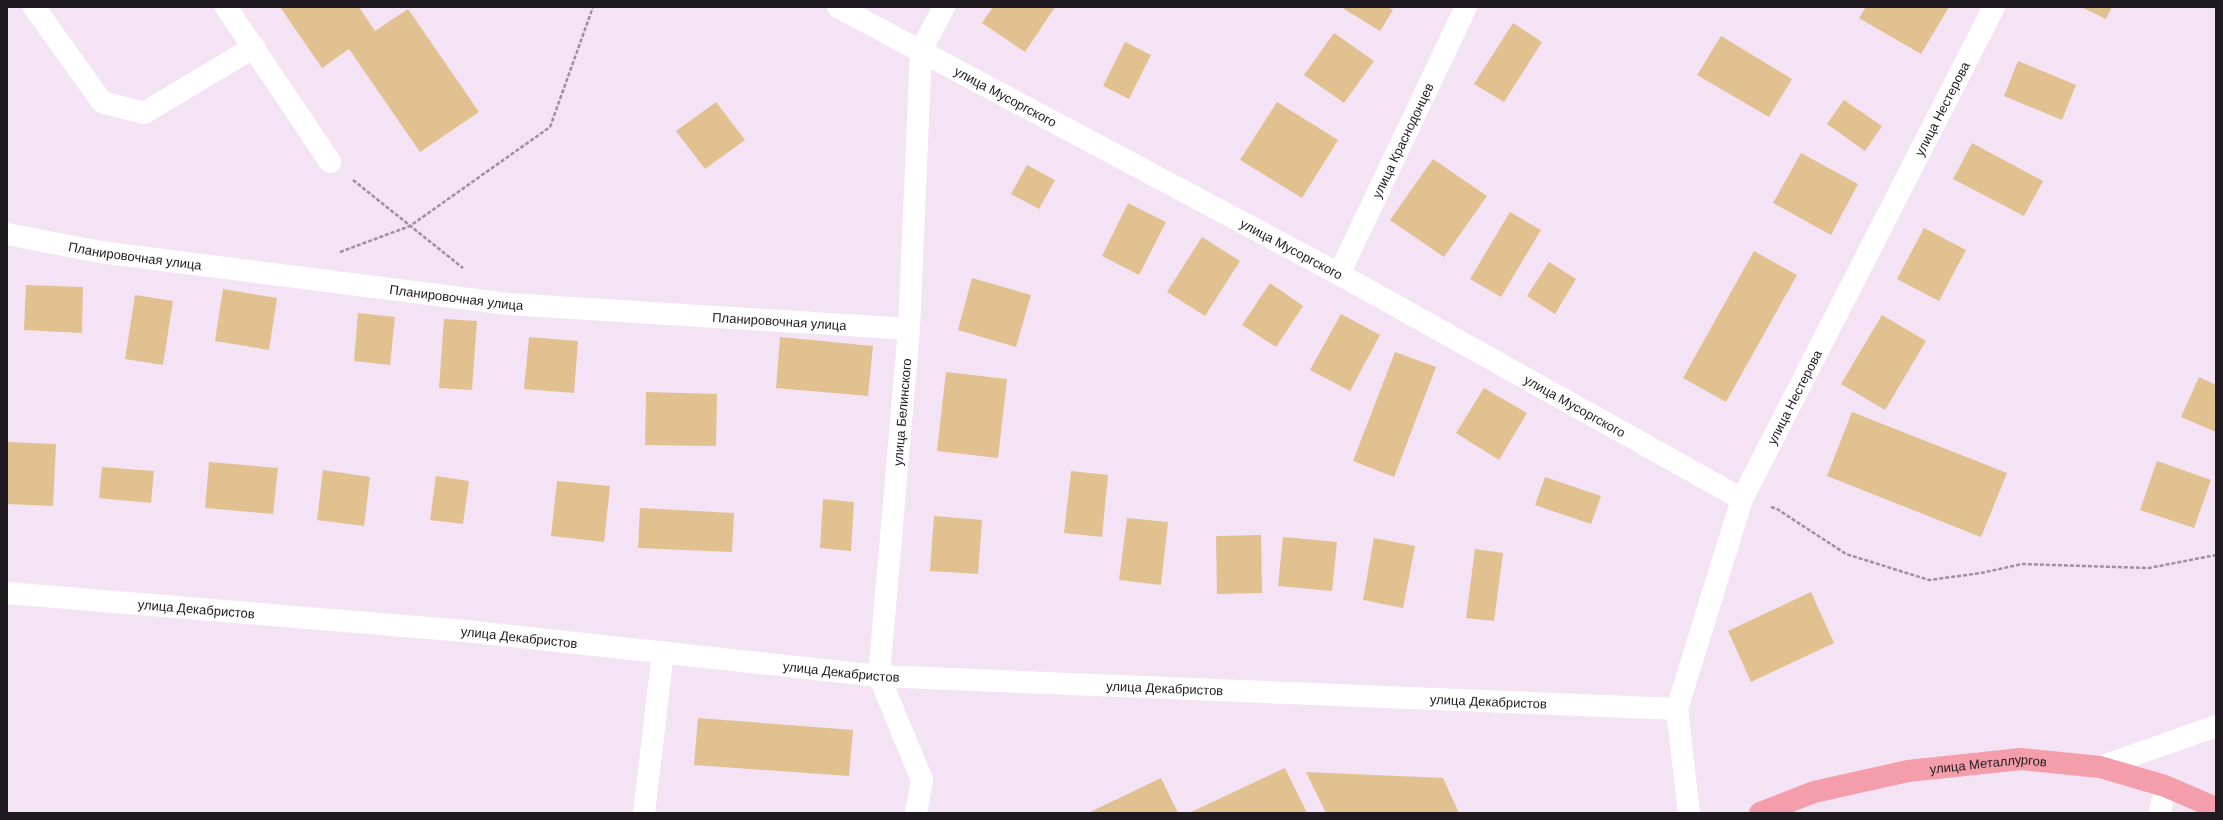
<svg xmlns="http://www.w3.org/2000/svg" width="2223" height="820" viewBox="0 0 2223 820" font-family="Helvetica,sans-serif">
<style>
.building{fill:#e1c18f}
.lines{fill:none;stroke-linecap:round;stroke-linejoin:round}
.path{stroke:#9d919e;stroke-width:2.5;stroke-dasharray:4 2;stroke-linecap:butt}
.minor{stroke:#fff;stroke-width:22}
.major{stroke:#f39eaa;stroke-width:22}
.labels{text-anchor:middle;stroke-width:3;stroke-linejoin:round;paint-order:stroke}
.street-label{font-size:13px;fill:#1f1920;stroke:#fdf3fe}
</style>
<rect width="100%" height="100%" fill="#f4e3f5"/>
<g class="building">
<polygon points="280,7 359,7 375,31 408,9 479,112 420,152 349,49 322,68"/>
<polygon points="993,7 1055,7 1025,52 982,23"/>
<polygon points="1345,7 1388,7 1393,10 1380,31 1344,9"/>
<polygon points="1866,7 1949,7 1921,54 1859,18"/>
<polygon points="2081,7 2112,7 2106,19"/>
<polygon points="1513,23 1542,42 1504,102 1474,84"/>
<polygon points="1334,33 1374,61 1344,103 1304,75"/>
<polygon points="1721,36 1792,79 1769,117 1697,75"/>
<polygon points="1125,42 1151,55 1129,99 1103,86"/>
<polygon points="2018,61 2076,85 2062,120 2004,96"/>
<polygon points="1844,100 1882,126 1865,151 1827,124"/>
<polygon points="716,102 745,140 705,169 676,131"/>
<polygon points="1277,102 1338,140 1302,198 1240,160"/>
<polygon points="1972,143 2043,181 2024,216 1953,179"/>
<polygon points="1801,153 1858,184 1831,235 1773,203"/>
<polygon points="1433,159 1487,196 1444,257 1390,220"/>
<polygon points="1027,165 1055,180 1039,209 1011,194"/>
<polygon points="1128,203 1166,222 1139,275 1102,256"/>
<polygon points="1510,212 1541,230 1501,297 1470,279"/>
<polygon points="1924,228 1966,250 1939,301 1897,279"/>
<polygon points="1202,237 1240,261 1205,316 1167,292"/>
<polygon points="1754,251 1797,275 1726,402 1683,378"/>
<polygon points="1549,262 1576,279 1555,314 1527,296"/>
<polygon points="972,278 1031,295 1016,347 958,330"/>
<polygon points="1270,283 1303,306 1276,347 1242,325"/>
<polygon points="26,285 83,287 82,333 24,330"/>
<polygon points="223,289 277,298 269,350 215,341"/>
<polygon points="135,295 173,301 163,365 125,359"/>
<polygon points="358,313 395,317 390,365 354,361"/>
<polygon points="1341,314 1380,335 1350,391 1310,370"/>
<polygon points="1882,315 1926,341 1885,410 1841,384"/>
<polygon points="444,319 477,321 472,390 439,388"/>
<polygon points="529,337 578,341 574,393 524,389"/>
<polygon points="780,337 873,346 868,396 776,388"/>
<polygon points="1395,352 1436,367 1394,477 1353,461"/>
<polygon points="946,372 1007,379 998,458 937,451"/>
<polygon points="2199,377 2216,385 2216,432 2181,417"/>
<polygon points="1484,388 1527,413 1499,460 1456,433"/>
<polygon points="646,392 717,394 716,446 645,445"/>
<polygon points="1852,412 2007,473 1981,537 1827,476"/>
<polygon points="7,442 56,444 53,506 7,504"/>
<polygon points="2157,461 2211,480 2194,528 2140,510"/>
<polygon points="209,462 278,468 273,514 205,508"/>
<polygon points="102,467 154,471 151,503 99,498"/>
<polygon points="323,470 370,477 364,526 317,520"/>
<polygon points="1071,471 1108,475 1102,537 1064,533"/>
<polygon points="436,476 469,481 463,524 430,520"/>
<polygon points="1545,477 1601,496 1591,524 1535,505"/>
<polygon points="557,481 610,486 604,542 551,536"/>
<polygon points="823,499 854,502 851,551 820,548"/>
<polygon points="640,508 734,513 732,552 638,548"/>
<polygon points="934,516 982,520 978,574 930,571"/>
<polygon points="1127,518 1168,522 1161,585 1119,580"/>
<polygon points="1261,535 1262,593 1217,594 1216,536"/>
<polygon points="1283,537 1337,542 1332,591 1278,586"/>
<polygon points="1374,538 1415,546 1403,608 1363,600"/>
<polygon points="1475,549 1503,553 1494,621 1466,618"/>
<polygon points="1811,592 1834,643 1751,682 1728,631"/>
<polygon points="698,718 853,730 849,776 694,765"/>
<polygon points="1285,768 1307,813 1189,813"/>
<polygon points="1306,772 1443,778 1459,813 1326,813"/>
<polygon points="1161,778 1178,813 1088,813"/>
</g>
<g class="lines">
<g class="path">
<polyline points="353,180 463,268"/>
<polyline points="340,252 410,226 550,127 593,7"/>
<polyline points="1771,507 1777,509 1846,554 1929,580 1981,573 2022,564 2149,568 2216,555"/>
</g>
<g class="minor">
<polyline points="34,7 102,102 144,113 254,47"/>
<polyline points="226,7 330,162"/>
<path id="s1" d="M838,7L1339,274L1742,499"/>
<path id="s2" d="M7,234L100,252L508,304L909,329"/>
<path id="s3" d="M1339,274L1466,7"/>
<path id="s4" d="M7,593L465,631L879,676L1677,709"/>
<polyline points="2100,767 2216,726"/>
<polyline points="644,813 663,652"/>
<path id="s5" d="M916,813L922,780L879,676L909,329L921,50L944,7"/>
<path id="s6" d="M1689,813L1677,709L1742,499L1994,7"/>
<polyline points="2160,813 2165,786"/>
</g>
<path class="major" id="s7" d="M1760,813L1814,792L1908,771L2021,759L2100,767L2165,786L2216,808"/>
</g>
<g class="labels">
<g class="street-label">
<text dy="5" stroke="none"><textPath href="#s1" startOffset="190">улица Мусоргского</textPath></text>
<text dy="5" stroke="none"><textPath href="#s6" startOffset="763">улица Нестерова</textPath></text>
<text dy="5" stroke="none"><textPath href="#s3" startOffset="148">улица Краснодонцев</textPath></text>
<text dy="5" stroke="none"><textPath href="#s1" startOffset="514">улица Мусоргского</textPath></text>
<text dy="5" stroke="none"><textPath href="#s2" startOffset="130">Планировочная улица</textPath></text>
<text dy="5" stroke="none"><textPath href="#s2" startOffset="454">Планировочная улица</textPath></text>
<text dy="5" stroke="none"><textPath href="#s2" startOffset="778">Планировочная улица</textPath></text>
<text dy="5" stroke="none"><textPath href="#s6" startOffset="439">улица Нестерова</textPath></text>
<text dy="5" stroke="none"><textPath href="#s1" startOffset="838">улица Мусоргского</textPath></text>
<text dy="5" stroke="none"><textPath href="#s5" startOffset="411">улица Белинского</textPath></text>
<text dy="5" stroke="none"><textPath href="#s4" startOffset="190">улица Декабристов</textPath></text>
<text dy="5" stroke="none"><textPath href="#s4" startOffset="514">улица Декабристов</textPath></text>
<text dy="5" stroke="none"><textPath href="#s4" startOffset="838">улица Декабристов</textPath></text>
<text dy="5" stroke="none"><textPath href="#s4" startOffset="1162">улица Декабристов</textPath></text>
<text dy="5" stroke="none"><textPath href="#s4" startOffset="1486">улица Декабристов</textPath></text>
<text dy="5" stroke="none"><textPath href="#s7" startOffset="235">улица Металлургов</textPath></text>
</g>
</g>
<rect width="2223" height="820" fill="none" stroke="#1f1920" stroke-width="16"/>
</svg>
